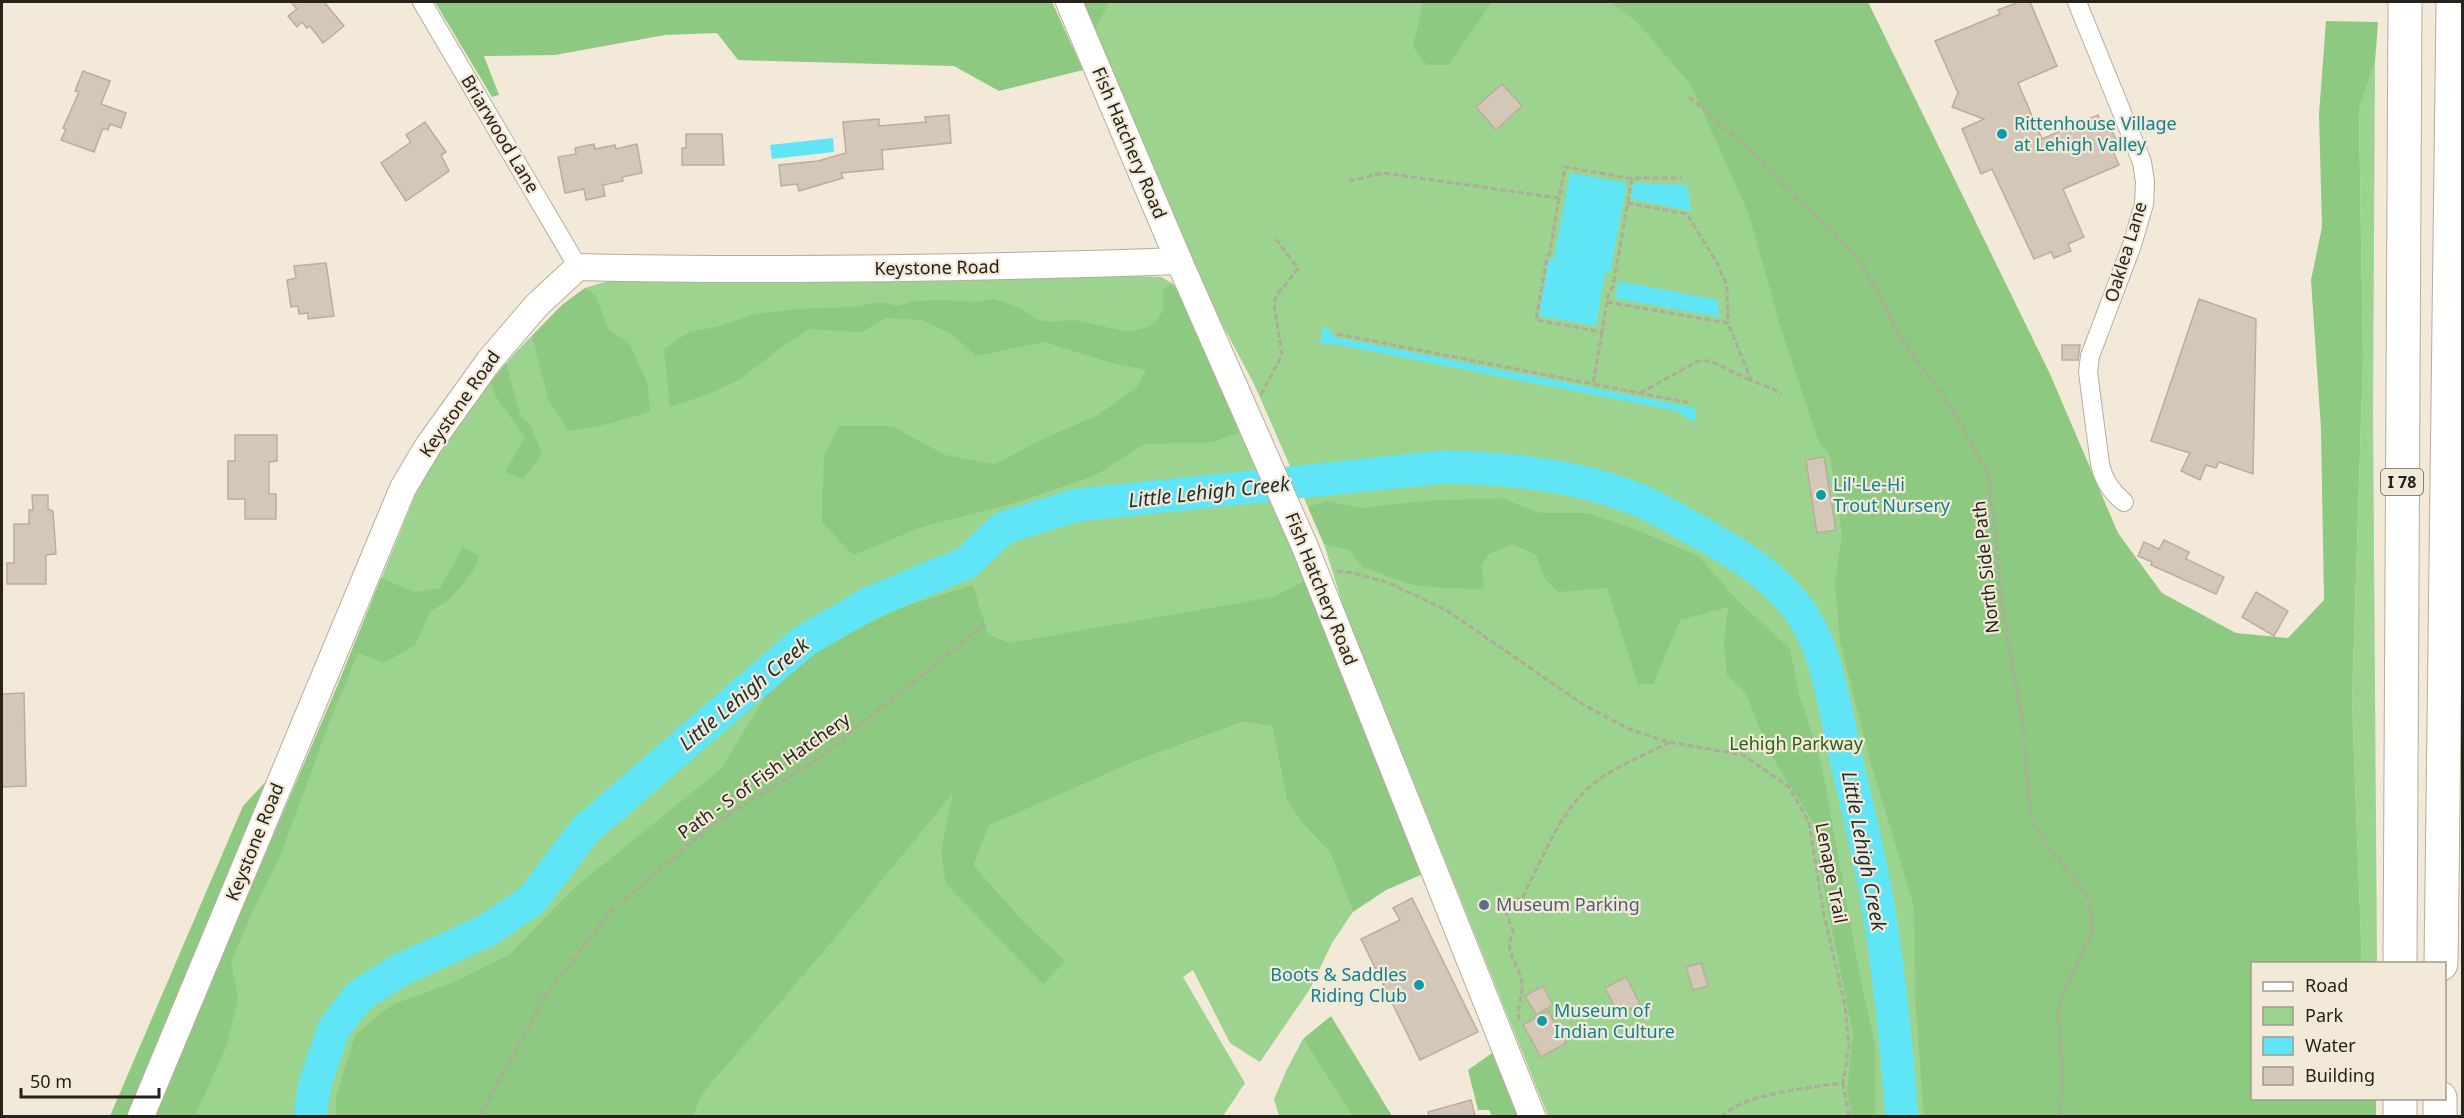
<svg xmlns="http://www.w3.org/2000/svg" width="2464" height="1118" viewBox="0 0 2464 1118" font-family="'Noto Sans',sans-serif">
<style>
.green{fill:#9bd38f}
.forest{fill:#8dc980}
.water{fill:#60e5f7}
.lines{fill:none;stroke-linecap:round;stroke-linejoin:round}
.river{stroke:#60e5f7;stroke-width:33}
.building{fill:#d5c7b8;stroke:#baad9e;stroke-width:1.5}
.street-casing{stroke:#b6ad9c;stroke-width:20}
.secondary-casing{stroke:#b6ad9c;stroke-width:28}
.highway-casing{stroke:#b6ad9c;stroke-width:35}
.path{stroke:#b1a99c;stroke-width:3;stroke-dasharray:6 3;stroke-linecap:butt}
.street{stroke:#fff;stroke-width:18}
.secondary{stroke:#fff;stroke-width:26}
.highway{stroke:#fff;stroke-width:33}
.culture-dot{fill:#0f9aa8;stroke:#f3e9d8;stroke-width:2}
.service-dot{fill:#5c6f8a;stroke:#f3e9d8;stroke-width:2}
.labels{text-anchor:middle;stroke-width:4.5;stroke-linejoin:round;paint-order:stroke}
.shield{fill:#f3e9d8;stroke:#645e54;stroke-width:1.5}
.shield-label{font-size:16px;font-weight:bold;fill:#26221c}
.culture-label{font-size:18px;fill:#0d838f;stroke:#f3e9d8;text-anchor:start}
.street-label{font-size:18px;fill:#26221c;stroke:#f3e9d8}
.park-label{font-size:18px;fill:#29611a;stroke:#f3e9d8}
.service-label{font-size:18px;fill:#4e5e75;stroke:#f3e9d8;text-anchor:start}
.water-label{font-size:20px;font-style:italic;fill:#193033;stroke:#f3e9d8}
</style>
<rect width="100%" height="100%" fill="#f3e9d8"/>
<g class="green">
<polygon points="1079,2 1866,2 2252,964 2252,1098 2376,1099 2376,1116 1548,1116 1344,609 1324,544 1255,386 1184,252"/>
<polygon points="2375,62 2373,413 2377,964 2362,963 2352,702 2363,361 2359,109"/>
<polygon points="1063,274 1161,277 1172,283 1184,300 1340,651 955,792 941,852 1064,961 1025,923 974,865 989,824 1139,760 1243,722 1272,727 1287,801 1302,823 1330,853 1353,912 1332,943 1310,989 1260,1062 1230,1043 1193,970 1183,977 1245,1083 1223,1116 153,1116 337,687 419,486 439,449 467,410 515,353 562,305 585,288 611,280"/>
<polygon points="1303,1039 1352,1116 1279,1116 1274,1099 1287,1069"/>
</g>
<g class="forest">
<polygon points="435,2 1052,2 1083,70 999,91 954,66 738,60 717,33 665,35 555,55 484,56 499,95 492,97"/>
<polygon points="1079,2 1109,2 1093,34"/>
<polygon points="1423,2 1492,2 1448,65 1427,65 1413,47"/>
<polygon points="1611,2 1868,2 2050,374 2118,533 2162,593 2236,633 2288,638 2324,600 2321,429 2311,280 2322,227 2319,114 2326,21 2378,22 2375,62 2359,109 2363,360 2352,702 2362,963 2252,964 2252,1098 2376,1099 2376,1116 1924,1116 1915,995 1914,906 1872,768 1840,642 1835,583 1842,534 1830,456 1818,440 1780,326 1750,217 1691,85 1637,22"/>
<polygon points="1172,283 1184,300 1243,431 1213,442 1144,444 1096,475 1018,502 922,527 853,555 822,522 824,455 839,426 892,426 945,455 995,464 1043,439 1098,415 1137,387 1146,370 1109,362 1044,342 976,356 953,335 922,320 885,318 862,332 809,329 782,347 740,379 709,394 670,407 664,349 689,332 716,327 755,314 797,309 855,307 880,302 898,306 913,301 940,300 975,302 994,299 1022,309 1037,320 1053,322 1074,320 1128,332 1149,327 1157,320 1164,309 1163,289"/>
<polygon points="585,288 595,295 609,330 629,343 647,382 650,412 603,425 568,431 548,399 532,336 562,305"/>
<polygon points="506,363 521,417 530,424 542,454 523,479 505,472 525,437 496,397 491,382"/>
<polygon points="1501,498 1541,513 1587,513 1632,528 1698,556 1736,599 1790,649 1799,694 1821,762 1861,982 1875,1043 1875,1116 1852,1116 1847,1090 1853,1035 1819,863 1816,826 1778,767 1761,732 1746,693 1727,675 1724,646 1728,607 1680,620 1653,684 1638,684 1607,588 1558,592 1545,579 1536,555 1513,544 1489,554 1481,565 1484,589 1441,588 1409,584 1363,567 1349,550 1324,544 1308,507 1327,501 1361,508 1426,501"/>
<polygon points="463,547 479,556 474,570 450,599 431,611 415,645 384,663 358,653 330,721 279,859 251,915 231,962 238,997 227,1045 195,1116 153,1116 337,687 381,578 415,592 440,588"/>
<polygon points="1308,579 1423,874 1386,890 1353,912 1330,853 1302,823 1287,801 1272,727 1243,722 1139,760 989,825 974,865 1025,923 1065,961 1043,984 946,884 941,852 953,793 823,952 701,1095 693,1116 336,1116 336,1098 355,1035 391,1005 452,983 510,954 573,889 721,769 772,686 832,641 903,607 973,585 988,634 1009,643 1273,597"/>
<polygon points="272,775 132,1116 110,1116 243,806"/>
<polygon points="1331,1016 1392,1116 1352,1116 1303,1039"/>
<polygon points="1492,1053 1518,1116 1492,1116 1489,1110 1478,1110 1468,1070"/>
</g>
<g class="water">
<polygon points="833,138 834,152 772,159 770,145"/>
<polygon points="1570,173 1627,183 1610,272 1605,273 1596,326 1539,316 1549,259 1554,258"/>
<polygon points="1633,183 1687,185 1691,211 1631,199"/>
<polygon points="1618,281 1718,300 1719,317 1615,298"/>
<polygon points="1323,327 1329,329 1334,337 1695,408 1696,419 1691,421 1677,411 1333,344 1320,344"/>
</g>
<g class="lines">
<path class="river" d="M310,1116L315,1084L334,1028L360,995L400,970L486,931L532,900L585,830L804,641L870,603L966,563L1003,528L1077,505L1444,467C1512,468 1587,476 1650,505C1668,514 1685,525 1703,534C1739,555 1774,576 1799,610C1827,648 1835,709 1845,754C1856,804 1870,855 1878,906C1890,976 1896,1046 1902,1116"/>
</g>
<g class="building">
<polygon points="291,2 324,2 344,26 323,43 310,26 307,28 302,22 297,27 288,16 297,9"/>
<polygon points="2019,2 2030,2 2057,66 2018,83 2042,139 2098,115 2102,124 2108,122 2116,139 2109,142 2119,165 2063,189 2084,237 2068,244 2071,251 2054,258 2051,252 2034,259 1992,169 1981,174 1962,129 1984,119 1952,107 1958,93 1935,41 2000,14 1998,10"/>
<polygon points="83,71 110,81 101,104 126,113 121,128 110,124 108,130 103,128 94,152 61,140 66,129 63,128 79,92 75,91"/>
<polygon points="1502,84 1522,106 1496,130 1476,107"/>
<polygon points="949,115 951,143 882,150 883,169 841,173 843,178 799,191 797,184 781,186 779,165 818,161 846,153 843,122 879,119 879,126 926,122 925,117"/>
<polygon points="425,122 446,152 441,155 449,171 406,201 381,163 411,142 406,135"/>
<polygon points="686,134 722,134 724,165 682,165 682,148 686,148"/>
<polygon points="594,144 595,149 615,145 616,149 637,144 642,173 622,177 623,181 603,185 605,196 586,200 584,189 565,193 558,157 576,154 575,148"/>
<polygon points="326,263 334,316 308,319 308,313 299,314 298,306 291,307 287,280 296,278 294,266"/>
<polygon points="2199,299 2256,319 2253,474 2219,462 2216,468 2206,465 2200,480 2181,471 2190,453 2151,441"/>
<polygon points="2062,345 2080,345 2078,360 2062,360"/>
<polygon points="235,435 277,435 277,461 269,462 269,494 276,494 276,519 245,519 245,499 228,499 228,461 235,461"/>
<polygon points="1824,457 1836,530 1817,533 1806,460"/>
<polygon points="32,495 48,495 48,509 53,511 56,554 46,555 46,584 7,584 7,563 14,563 14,524 29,524 29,510 33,510"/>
<polygon points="2164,540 2189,552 2186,559 2224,577 2216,594 2151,565 2152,562 2138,556 2144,542 2159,549"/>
<polygon points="2256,592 2288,611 2274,636 2242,617"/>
<polygon points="24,693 26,786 2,787 2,694"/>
<polygon points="1412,898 1478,1032 1420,1060 1361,939 1400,920 1393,908"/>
<polygon points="1701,963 1708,986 1693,990 1686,967"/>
<polygon points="1626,977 1640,1004 1619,1015 1605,988"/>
<polygon points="1543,986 1553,1005 1536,1015 1525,996"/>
<polygon points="1548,1011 1566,1043 1541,1057 1523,1025"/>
<polygon points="1471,1100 1475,1116 1429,1116 1428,1112"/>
</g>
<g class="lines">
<g class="street-casing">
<g id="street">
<polyline points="422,2 578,267"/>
<path d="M2077,2L2142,162L2145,182L2144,204L2132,245L2090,356L2088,372L2100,464C2104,481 2111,491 2124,502"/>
</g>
</g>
<g class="secondary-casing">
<g id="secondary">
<polyline points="1069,2 1179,261 1305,547 1532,1116"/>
<path d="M141,1116L403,488L428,446L489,361L537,305L578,267C779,272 979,268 1179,261"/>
</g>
</g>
<g class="highway-casing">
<g id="highway">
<polyline points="2400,964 2405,2"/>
<polyline points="2441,964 2453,2"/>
<polyline points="2400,1116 2400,1098"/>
<polyline points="2440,1116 2440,1098"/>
</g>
</g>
<g class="path">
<polyline points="1689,97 1758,157 1782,185 1834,232 1861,264 1884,302 1896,331 1949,404 1989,476 2004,617 2022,720 2031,819 2053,854 2073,875 2090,903 2092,933 2064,992 2058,1015 2063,1078 2060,1116"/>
<polyline points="1349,181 1383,173 1559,198 1565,167 1628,178 1682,178"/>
<polyline points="1559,198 1550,252 1547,258 1536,320 1602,332 1608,296 1613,286 1632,178"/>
<polyline points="1627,203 1687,214 1717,263 1727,286 1728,323"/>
<polyline points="1607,302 1728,323 1751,380 1782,393"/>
<polyline points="1602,332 1593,384 1691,403"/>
<polyline points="1337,334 1593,384"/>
<polyline points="1640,393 1698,361 1711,361 1750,380"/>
<polyline points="1261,395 1282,355 1274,304 1276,296 1298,269 1276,239"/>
<path d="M1337,571L1353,573L1389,583L1446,610L1584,705L1629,729L1664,741L1743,755L1789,787L1809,822L1823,910L1845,1006L1849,1046L1843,1083C1814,1087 1742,1094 1723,1116"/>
<path d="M1519,1020C1517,1008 1522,998 1522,986C1521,963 1502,955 1513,931L1502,902L1522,898C1540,863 1555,823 1582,794C1605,770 1640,757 1669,743"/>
<polyline points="1843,1083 1849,1116"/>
<polyline points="480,1116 545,996 613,909 711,826 822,756 985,624"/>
</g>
<use href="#street" class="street"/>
<use href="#secondary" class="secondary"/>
<use href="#highway" class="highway"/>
</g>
<g class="culture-dot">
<circle cx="2002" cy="134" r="6"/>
<circle cx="1821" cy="495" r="6"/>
<circle cx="1419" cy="985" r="6"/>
<circle cx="1542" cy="1021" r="6"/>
</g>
<circle class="service-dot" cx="1484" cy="905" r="6"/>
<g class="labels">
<rect class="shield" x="2381" y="469" width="42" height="26" rx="4.5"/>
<g class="shield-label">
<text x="2402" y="488">I 78</text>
</g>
<g class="culture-label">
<text x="2014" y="130">Rittenhouse Village<tspan x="2014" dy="21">at Lehigh Valley</tspan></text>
<text x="1833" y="491">Lil'-Le-Hi<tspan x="1833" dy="21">Trout Nursery</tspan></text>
<text x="1407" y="981" text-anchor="end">Boots &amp; Saddles<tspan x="1407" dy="21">Riding Club</tspan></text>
<text x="1554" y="1017">Museum of<tspan x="1554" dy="21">Indian Culture</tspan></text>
</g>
<g class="street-label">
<text transform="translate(500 134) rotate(59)" y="6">Briarwood Lane</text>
<text transform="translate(1129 143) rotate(67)" y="6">Fish Hatchery Road</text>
<text transform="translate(2126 252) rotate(-73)" y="6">Oaklea Lane</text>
<text transform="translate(937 268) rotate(-1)" y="6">Keystone Road</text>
<text transform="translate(460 404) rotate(-55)" y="6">Keystone Road</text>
<text transform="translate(1986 567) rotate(-96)" y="6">North Side Path</text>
<text transform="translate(1321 589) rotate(68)" y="6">Fish Hatchery Road</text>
<text transform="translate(764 776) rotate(-35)" y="6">Path - S of Fish Hatchery</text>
<text transform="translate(255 842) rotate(-68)" y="6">Keystone Road</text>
<text transform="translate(1831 873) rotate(79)" y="6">Lenape Trail</text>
</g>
<g class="park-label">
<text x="1796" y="750">Lehigh Parkway</text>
</g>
<g class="service-label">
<text x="1496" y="911">Museum Parking</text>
</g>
<g class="water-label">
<text transform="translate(1209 492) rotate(-6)" y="7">Little Lehigh Creek</text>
<text transform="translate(744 694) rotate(-40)" y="7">Little Lehigh Creek</text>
<text transform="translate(1864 851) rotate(79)" y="7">Little Lehigh Creek</text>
</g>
</g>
<rect width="2464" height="1118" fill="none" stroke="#26221c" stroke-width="6"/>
<rect x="2251" y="962" width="195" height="138" fill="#f3e9d8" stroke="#a1998d" stroke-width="1.5"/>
<rect x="2263" y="982" width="30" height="9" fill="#ffffff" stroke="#a1998d" stroke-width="1.5"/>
<text x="2305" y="992" font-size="18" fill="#26221c">Road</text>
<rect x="2263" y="1007" width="30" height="18" fill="#9bd38f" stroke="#a1998d" stroke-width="1.5"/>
<text x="2305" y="1022" font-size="18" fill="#26221c">Park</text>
<rect x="2263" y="1037" width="30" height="18" fill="#60e5f7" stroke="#a1998d" stroke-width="1.5"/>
<text x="2305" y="1052" font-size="18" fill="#26221c">Water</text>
<rect x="2263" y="1067" width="30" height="18" fill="#d5c7b8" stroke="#a1998d" stroke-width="1.5"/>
<text x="2305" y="1082" font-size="18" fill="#26221c">Building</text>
<path d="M21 1088v9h138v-9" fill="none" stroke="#26221c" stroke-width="3"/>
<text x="30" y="1088" font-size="18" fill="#26221c" stroke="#f3e9d8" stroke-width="4.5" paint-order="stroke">50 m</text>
</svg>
